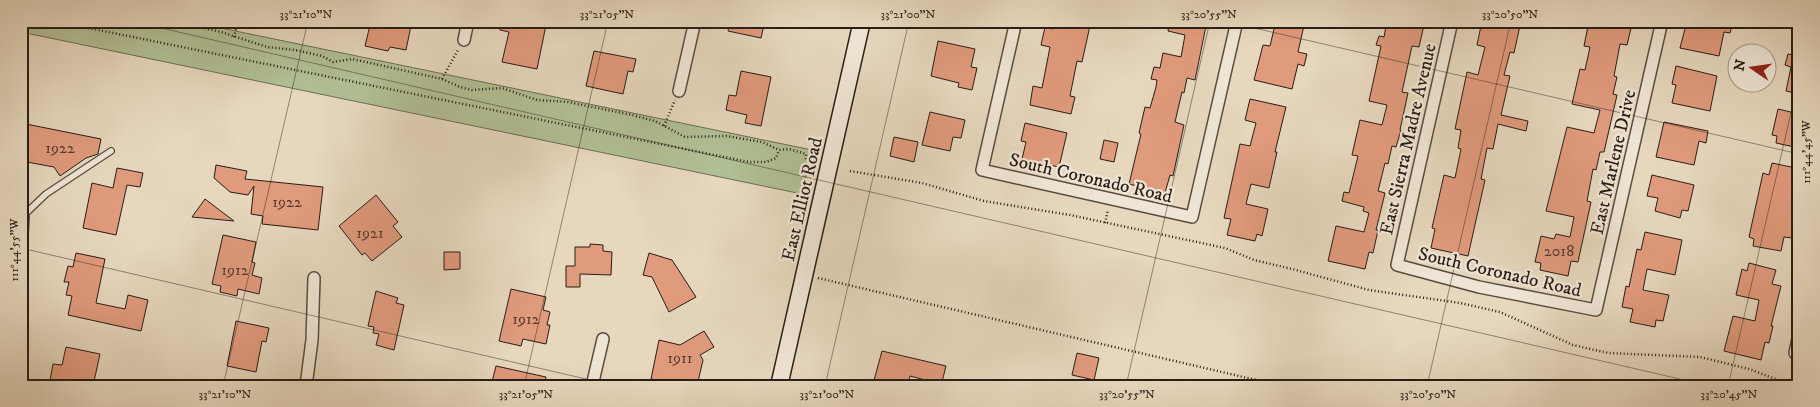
<svg xmlns="http://www.w3.org/2000/svg" width="1820" height="407" viewBox="0 0 1820 407" font-family="'IM FELL DW Pica',serif">
<style>
.green{fill:#b1bf94;stroke:#6c6e56}
.building{fill:#e09a7c;stroke:#281d17}
.lines{fill:none;stroke-linecap:round;stroke-linejoin:round}
.lane-casing{stroke:#584c40;stroke-width:8}
.street-casing{stroke:#584c40;stroke-width:14}
.secondary-casing{stroke:#281d17;stroke-width:19}
.path{stroke:#281d17;stroke-width:2.5;stroke-dasharray:1 2.5;stroke-linecap:butt}
.lane{stroke:#efe5d4;stroke-width:5.5}
.street{stroke:#efe5d4;stroke-width:11}
.secondary{stroke:#efe5d4;stroke-width:16}
.ticks{fill:none;stroke:#281d17;stroke-width:1;stroke-opacity:0.45}
.labels{text-anchor:middle;stroke-width:4.5;stroke-linejoin:round;paint-order:stroke}
.number-label{font-size:16px;fill:#563c30}
.street-label{font-size:19px;fill:#281d17;stroke:#efe5d4}
.neatline{fill:none;stroke:#281d17;stroke-width:2}
.ticks-label{font-size:12px;text-anchor:middle;fill:#281d17}
</style>
<rect width="100%" height="100%" fill="#e6d7bd"/>
<filter id="stains"><feTurbulence type="fractalNoise" baseFrequency=".004" numOctaves="4"/><feColorMatrix values="0 0 0 0 .2 0 0 0 0 .09 0 0 0 0 .02 0 0 0 .5 -.17"/></filter>
<radialGradient id="worn" r=".72"><stop offset=".6" stop-color="#630" stop-opacity="0"/><stop offset="1" stop-color="#630" stop-opacity=".3"/></radialGradient>
<polygon class="green" points="21,21 187,21 812,150 802,194 21,32"/>
<g class="building">
<polygon points="371,21 412,21 406,50 390,47 388,51 365,46"/>
<polygon points="501,21 525,21 546,25 537,69 502,62 509,32 500,30"/>
<polygon points="730,21 765,21 761,38 728,31"/>
<polygon points="1054,21 1091,21 1082,62 1077,61 1070,96 1075,97 1071,114 1030,105 1033,86 1042,88 1050,47 1041,45 1045,27 1053,29"/>
<polygon points="1170,21 1207,21 1195,80 1187,78 1184,93 1182,92 1175,122 1184,125 1173,176 1170,175 1165,193 1129,184 1141,134 1139,133 1145,107 1150,108 1156,87 1157,80 1151,79 1154,67 1160,68 1163,53 1181,57 1185,35 1168,31"/>
<polygon points="1276,21 1305,21 1298,52 1307,54 1304,66 1298,64 1292,89 1254,80 1263,45 1270,46"/>
<polygon points="1387,21 1405,25 1406,21 1424,25 1419,47 1412,46 1402,92 1408,93 1400,130 1401,130 1396,147 1392,146 1388,164 1385,163 1378,191 1385,193 1376,230 1378,230 1373,253 1369,252 1365,269 1328,261 1336,226 1364,232 1369,213 1363,211 1364,207 1342,201 1344,192 1349,193 1358,156 1352,155 1360,120 1382,125 1387,105 1369,101 1381,46 1376,45 1379,36 1384,37"/>
<polygon points="1482,21 1521,21 1514,53 1510,52 1504,75 1510,76 1501,115 1528,121 1526,131 1498,124 1493,149 1487,148 1481,179 1485,180 1468,256 1431,248 1435,229 1432,228 1444,175 1455,178 1461,149 1458,148 1461,130 1455,129 1467,72 1478,75 1485,47 1477,45"/>
<polygon points="1589,21 1614,24 1614,21 1618,21 1632,24 1627,45 1620,44 1614,76 1617,77 1613,94 1617,95 1604,152 1600,152 1596,170 1593,169 1587,201 1591,202 1578,262 1571,261 1568,276 1540,270 1541,263 1535,262 1541,236 1554,239 1556,234 1570,237 1574,217 1546,211 1567,127 1594,133 1600,110 1572,104 1580,69 1585,70 1590,47 1584,46"/>
<polygon points="1687,21 1733,22 1730,33 1724,32 1719,56 1680,48"/>
<polygon points="938,41 975,49 971,67 977,68 972,90 958,87 959,83 931,76"/>
<polygon points="594,51 636,59 633,72 628,71 623,94 586,86"/>
<polygon points="1794,51 1799,52 1799,94 1786,91 1791,67 1785,65 1788,54 1793,55"/>
<polygon points="1676,66 1717,76 1710,111 1672,103 1676,85 1672,84"/>
<polygon points="741,71 771,77 761,126 745,123 747,115 726,110 729,95 736,96"/>
<polygon points="1250,99 1286,107 1275,152 1277,152 1269,188 1251,184 1246,204 1268,209 1262,236 1257,234 1255,241 1227,235 1231,219 1224,218 1240,144 1250,146 1256,123 1245,120"/>
<polygon points="1778,109 1799,114 1799,148 1776,143 1777,136 1772,135"/>
<polygon points="930,112 965,120 961,138 953,137 950,151 922,145"/>
<polygon points="1664,122 1708,131 1706,143 1699,141 1694,165 1656,157"/>
<polygon points="21,123 101,139 98,154 86,158 60,176 54,167 21,161"/>
<polygon points="1025,123 1067,133 1059,167 1022,159 1026,142 1021,141"/>
<polygon points="894,137 918,142 914,162 890,156"/>
<polygon points="1104,140 1118,143 1114,162 1100,159"/>
<polygon points="1772,163 1796,168 1793,181 1799,183 1799,204 1792,238 1784,237 1781,251 1753,246 1754,239 1749,237 1763,173 1769,175"/>
<polygon points="216,165 247,171 245,179 323,187 318,230 262,224 263,216 251,214 254,186 248,195 230,192 214,178"/>
<polygon points="117,168 143,173 140,187 127,185 116,235 83,228 92,183 113,188"/>
<polygon points="1652,175 1694,185 1688,211 1682,210 1680,218 1655,211 1658,198 1647,196"/>
<polygon points="376,195 398,222 393,226 402,237 372,261 365,253 362,255 339,226"/>
<polygon points="205,199 234,221 192,217"/>
<polygon points="1645,232 1682,240 1675,275 1647,269 1643,290 1669,295 1663,321 1656,320 1655,327 1630,322 1633,309 1622,307 1626,286 1629,287 1637,249 1641,250"/>
<polygon points="223,235 256,242 252,262 255,263 252,275 262,278 259,294 238,289 237,296 220,292 221,286 212,284"/>
<polygon points="590,244 603,245 603,251 612,252 611,275 580,274 580,287 566,287 566,266 575,266 575,247 590,247"/>
<polygon points="444,252 460,252 460,269 444,270"/>
<polygon points="76,253 105,259 96,303 125,309 128,295 148,300 141,331 68,315 72,296 66,295 69,282 64,282 68,266 73,267"/>
<polygon points="649,253 672,260 696,297 669,312 652,277 643,275"/>
<polygon points="1749,263 1776,270 1772,284 1781,286 1771,326 1773,326 1769,343 1765,342 1761,360 1724,351 1733,316 1755,321 1759,300 1736,295 1742,269 1747,271"/>
<polygon points="511,289 546,297 543,310 550,312 547,325 550,325 546,344 523,339 521,346 499,341"/>
<polygon points="376,291 398,298 396,303 404,305 394,350 376,345 379,334 373,333 374,327 368,326"/>
<polygon points="236,321 269,328 266,342 262,341 256,372 227,366"/>
<polygon points="704,331 714,347 700,355 703,360 697,386 681,386 651,379 659,340 680,345"/>
<polygon points="66,347 100,354 93,386 79,386 50,380 53,364 62,365"/>
<polygon points="882,351 946,366 941,386 928,386 929,381 910,376 908,386 873,384"/>
<polygon points="1077,353 1099,358 1094,380 1072,375"/>
<polygon points="496,366 546,377 544,386 491,386"/>
</g>
<g class="lines">
<g class="lane-casing">
<polyline id="lane" points="23,216 46,194 111,151"/>
</g>
<g class="street-casing">
<g id="street">
<polyline points="1016,21 982,170 1192,217 1237,21"/>
<polyline points="1452,21 1397,265 1479,287 1596,310 1662,21"/>
<polyline points="464,40 468,21"/>
<polyline points="679,91 695,21"/>
<polyline points="21,251 23,216"/>
<polyline points="1799,334 1795,353 1799,354"/>
<polyline points="306,386 312,340 314,278"/>
<polyline points="592,386 603,339"/>
</g>
</g>
<g class="secondary-casing">
<polyline id="secondary" points="779,386 862,21"/>
</g>
<g class="path">
<polyline points="54,21 749,162 766,162 776,158 779,150"/>
<polyline points="174,21 221,32 267,47 295,50 322,56 333,62 352,59 442,79 460,87 472,90 502,88 537,100 568,102 632,115 655,121 685,137 726,136 762,142 779,150 789,149 806,154 806,160"/>
<polyline points="234,37 238,21"/>
<polyline points="442,79 458,50"/>
<polyline points="664,126 675,100"/>
<polyline points="850,171 922,183 984,201 1070,215 1225,248 1254,260 1292,269 1369,290 1460,303 1500,312 1573,345 1608,353 1700,357 1749,369 1794,386"/>
<polyline points="1105,223 1108,210"/>
<polyline points="818,278 1282,386"/>
</g>
<use href="#lane" class="lane"/>
<use href="#street" class="street"/>
<use href="#secondary" class="secondary"/>
</g>
<path class="ticks" d="M131,21L1710,386M1224,21L1799,154M21,248L616,386M223,386L308,21M524,386L608,21M825,386L909,21M1126,386L1210,21M1427,386L1511,21M1728,386L1799,78"/>
<g class="labels">
<g class="number-label">
<text x="60" y="153">1922</text>
<text x="287" y="207">1922</text>
<text x="370" y="238">1921</text>
<text x="1559" y="256">2018</text>
<text x="235" y="275">1912</text>
<text x="526" y="324">1912</text>
<text x="680" y="363">1911</text>
</g>
<g class="street-label">
<text transform="translate(1407 139) rotate(-77)" y="7">East Sierra Madre Avenue</text>
<text transform="translate(1612 162) rotate(-77)" y="7">East Marlene Drive</text>
<text transform="translate(1091 177) rotate(13)" y="7">South Coronado Road</text>
<text transform="translate(801 199) rotate(-77)" y="7">East Elliot Road</text>
<text transform="translate(1500 271) rotate(13)" y="7">South Coronado Road</text>
</g>
</g>
<rect width="1820" height="407" fill="none" stroke="#e6d7bd" stroke-width="55"/>
<g transform="translate(1752 68) rotate(283)"><circle r="24" fill="#efe5d4" stroke="#9f9588"/>
<path d="M0-4L9 19L0 12L-9 19Z" fill="#8f2418"/>
<text y="-8" font-size="14" font-weight="bold" text-anchor="middle" fill="#281d17">N</text>
</g>
<rect x="28" y="28" width="1764" height="352" class="neatline"/>
<g class="ticks-label">
<text x="306" y="18">33°21'10"N</text>
<text x="607" y="18">33°21'05"N</text>
<text x="908" y="18">33°21'00"N</text>
<text x="1209" y="18">33°20'55"N</text>
<text x="1510" y="18">33°20'50"N</text>
<text transform="translate(1806 152) rotate(-90)" y="4">111°44'45"W</text>
<text transform="translate(14 250) rotate(-90)" y="4">111°44'55"W</text>
<text x="225" y="398">33°21'10"N</text>
<text x="526" y="398">33°21'05"N</text>
<text x="827" y="398">33°21'00"N</text>
<text x="1127" y="398">33°20'55"N</text>
<text x="1428" y="398">33°20'50"N</text>
<text x="1729" y="398">33°20'45"N</text>
</g>
<rect width="100%" height="100%" filter="url(#stains)"/>
<rect width="100%" height="100%" fill="url(#worn)"/>
</svg>
